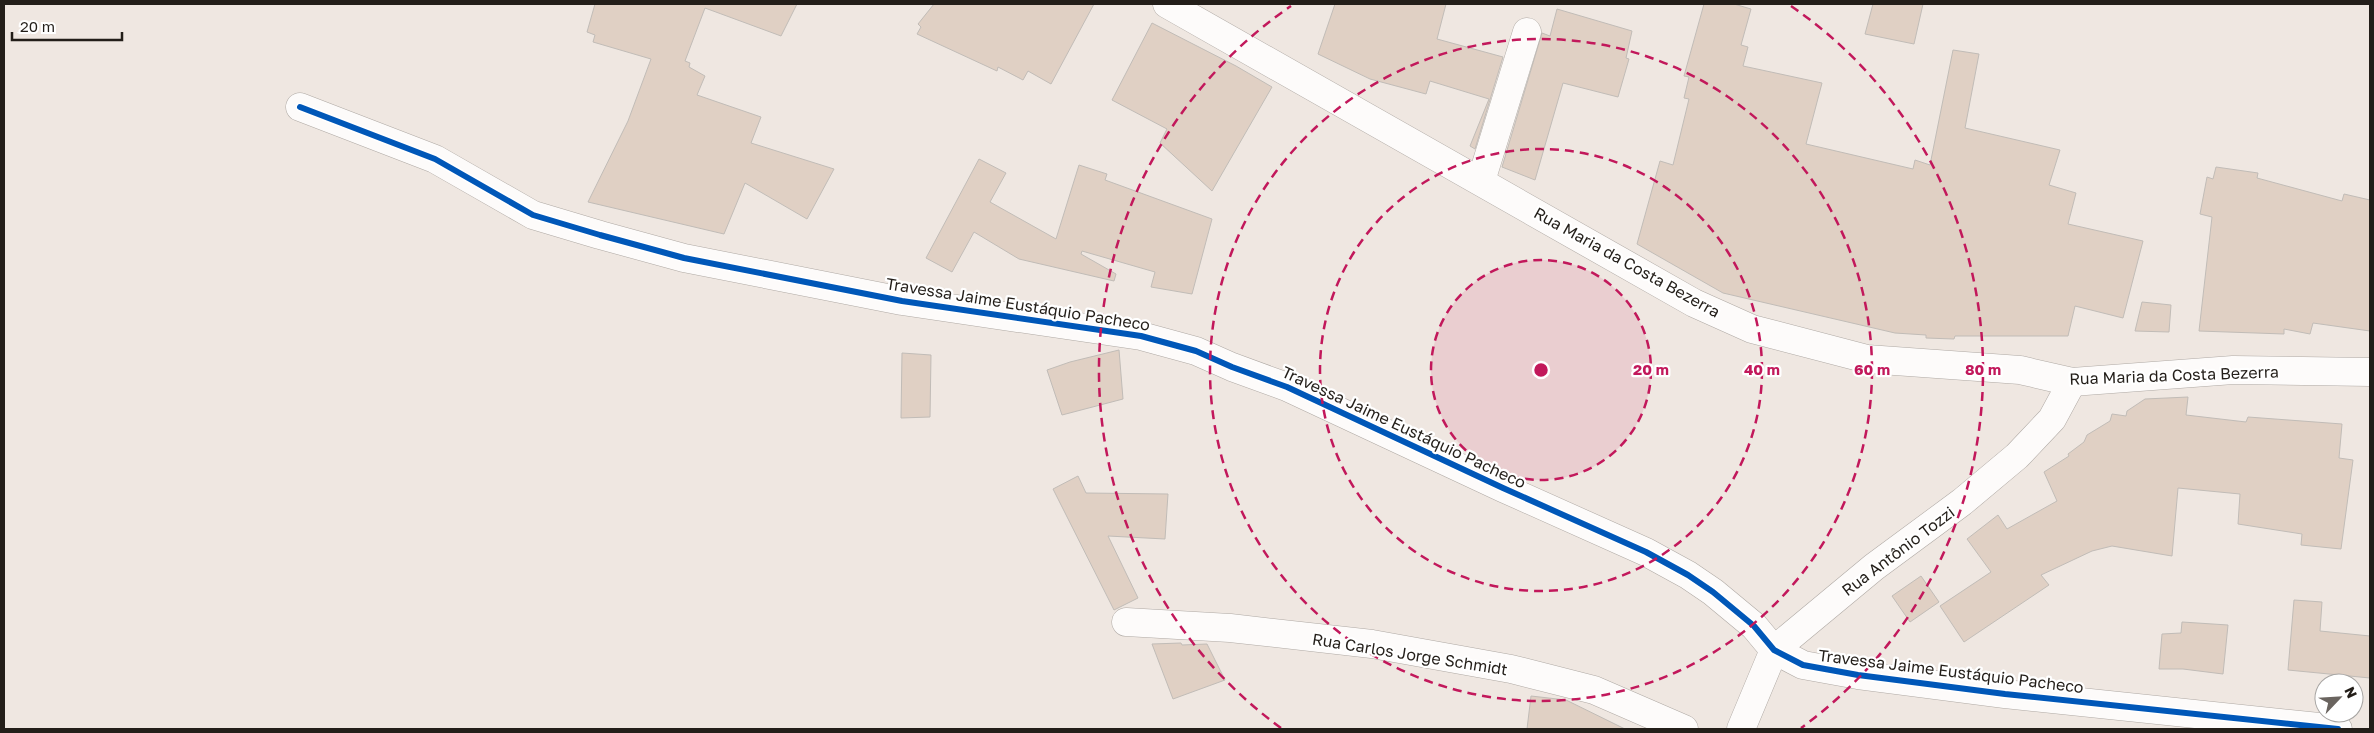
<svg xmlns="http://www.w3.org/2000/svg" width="2374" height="733" viewBox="0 0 2374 733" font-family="'Golos Text',sans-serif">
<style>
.building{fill:#e0d0c4;stroke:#c1bcb7}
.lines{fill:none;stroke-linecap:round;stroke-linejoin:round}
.minor-casing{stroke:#afa9a4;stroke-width:29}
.minor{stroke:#fdfbfa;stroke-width:28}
.cycleway-casing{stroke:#fff;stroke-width:9}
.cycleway{stroke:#0057b8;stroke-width:6}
.ring{fill:none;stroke:#c2185b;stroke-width:2.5;stroke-dasharray:9 6}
.labels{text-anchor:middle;stroke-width:4.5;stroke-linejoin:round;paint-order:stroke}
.street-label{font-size:16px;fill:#231e19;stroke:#fff}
.centre{fill:#c2185b;stroke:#fff;stroke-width:2.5}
.ring-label{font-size:15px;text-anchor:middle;font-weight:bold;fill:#c2185b;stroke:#fff;stroke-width:4.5;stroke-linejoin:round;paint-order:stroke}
</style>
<rect width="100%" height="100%" fill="#efe7e1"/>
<g class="building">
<polygon points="595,4 797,4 781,36 705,8 685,61 690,63 689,67 705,76 697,95 761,117 751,143 834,169 807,219 745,183 724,234 588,202 628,121 651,59 593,42 595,35 587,32"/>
<polygon points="934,4 1094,4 1051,84 1028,71 1023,80 998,67 997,71 917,34 921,27 918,24"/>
<polygon points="1335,4 1446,4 1437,39 1503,57 1475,149 1470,146 1489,99 1430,81 1426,94 1370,79 1318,54"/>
<polygon points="1704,4 1734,4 1751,9 1741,45 1748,47 1743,66 1822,83 1806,144 1913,169 1915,160 1930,165 1953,50 1979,54 1965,128 2060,150 2049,185 2076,193 2068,224 2143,241 2123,318 2075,306 2068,336 1955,336 1954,339 1926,338 1926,335 1895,333 1723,293 1637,244 1660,161 1673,165 1689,99 1684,98 1689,77 1684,76"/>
<polygon points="1873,4 1923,4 1914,44 1865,34"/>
<polygon points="1557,9 1632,31 1626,58 1629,59 1618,97 1563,83 1535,180 1502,167 1542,33 1550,36"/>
<polygon points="1152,23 1236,66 1272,87 1212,191 1160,143 1167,129 1112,100"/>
<polygon points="979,159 1006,173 990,202 1056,239 1079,165 1107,174 1105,180 1212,219 1192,294 1151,287 1155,272 1082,251 1081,254 1116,274 1114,281 1019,259 974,232 952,272 926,258"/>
<polygon points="2216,167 2258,173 2257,178 2342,201 2344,194 2370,200 2370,331 2313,323 2310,334 2284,329 2284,334 2199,331 2212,217 2200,214 2207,177 2213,179"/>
<polygon points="2142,302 2171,305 2169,332 2135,331"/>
<polygon points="1119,350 1123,399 1062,415 1047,370 1070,362"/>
<polygon points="902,353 931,355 930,417 901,418"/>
<polygon points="2188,397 2186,415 2246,422 2248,417 2342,424 2339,458 2353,460 2341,549 2301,545 2302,534 2238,524 2240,494 2178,488 2172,556 2112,546 2092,551 2041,575 2049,585 1964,642 1940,606 1991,572 1967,539 1998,515 2007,529 2057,501 2044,472 2069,456 2068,454 2084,442 2087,435 2110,421 2112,414 2126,416 2127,411 2145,399"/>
<polygon points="1078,476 1086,493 1168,494 1165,539 1108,536 1138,598 1114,610 1053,489"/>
<polygon points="1921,576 1939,602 1910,622 1892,596"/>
<polygon points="2294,600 2322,602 2320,631 2370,636 2370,678 2288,670"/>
<polygon points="2182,622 2228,625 2223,674 2183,669 2159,669 2162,634 2181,633"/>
<polygon points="1181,643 1182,645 1207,644 1225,680 1173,699 1152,644"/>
<polygon points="1531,696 1566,700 1625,729 1527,729"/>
</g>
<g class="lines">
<g class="minor-casing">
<g id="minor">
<polyline points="1167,4 1694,303 1752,329 1867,359 2020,370 2072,382 2233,370 2370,372"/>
<polyline points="300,107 435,159 533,215 600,235 684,258 902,301 1141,336 1196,351 1232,367 1287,387 1503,488 1646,552 1688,575 1713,592 1754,626 1774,650 1803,665 1858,675 2005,694 2338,729"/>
<polyline points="1481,181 1527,32"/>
<polyline points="1126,622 1230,628 1372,644 1511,669 1594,690 1684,729"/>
<polyline points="1741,729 1774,650 1874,567 1962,502 2017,456 2052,419 2072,382"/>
</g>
</g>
<use href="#minor" class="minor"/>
<g class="cycleway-casing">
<polyline id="cycleway" points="300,107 435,159 533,215 600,235 684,258 902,301 1141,336 1196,351 1232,367 1287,387 1503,488 1646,552 1688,575 1713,592 1754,626 1774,650 1803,665 1858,675 2005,694 2338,729"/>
</g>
<use href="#cycleway" class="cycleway"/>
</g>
<circle cx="1541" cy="370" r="110" fill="#c2185b" fill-opacity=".12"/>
<g class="ring">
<circle cx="1541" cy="370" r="110"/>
<circle cx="1541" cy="370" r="221"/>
<circle cx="1541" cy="370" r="331"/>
<path d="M1281 728A442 442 0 0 1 1291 6M1791 6A442 442 0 0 1 1801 728"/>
</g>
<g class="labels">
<g class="street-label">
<text transform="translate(1627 262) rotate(29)" y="6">Rua Maria da Costa Bezerra</text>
<text transform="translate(1018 304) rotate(9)" y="6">Travessa Jaime Eustáquio Pacheco</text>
<text transform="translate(2174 375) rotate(-2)" y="6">Rua Maria da Costa Bezerra</text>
<text transform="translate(1404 427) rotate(25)" y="6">Travessa Jaime Eustáquio Pacheco</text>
<text transform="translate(1898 551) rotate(-37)" y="6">Rua Antônio Tozzi</text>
<text transform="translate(1410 654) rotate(9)" y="6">Rua Carlos Jorge Schmidt</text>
<text transform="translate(1951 671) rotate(7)" y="6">Travessa Jaime Eustáquio Pacheco</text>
</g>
</g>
<circle cx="1541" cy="370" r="8" class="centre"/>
<g class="ring-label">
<text x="1651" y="375">20 m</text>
<text x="1762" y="375">40 m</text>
<text x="1872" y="375">60 m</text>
<text x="1983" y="375">80 m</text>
</g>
<rect width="2374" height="733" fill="none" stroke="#231e19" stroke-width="10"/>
<g transform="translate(2339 698) rotate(65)"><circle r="24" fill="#ffffff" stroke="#a7a5a3"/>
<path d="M0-4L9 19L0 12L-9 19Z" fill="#6a645f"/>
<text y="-8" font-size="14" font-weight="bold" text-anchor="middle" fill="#231e19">N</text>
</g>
<path d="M12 32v8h110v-8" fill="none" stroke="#231e19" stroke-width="2.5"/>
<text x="20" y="32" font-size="15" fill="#231e19" stroke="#ffffff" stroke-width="4" paint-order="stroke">20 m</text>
</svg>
